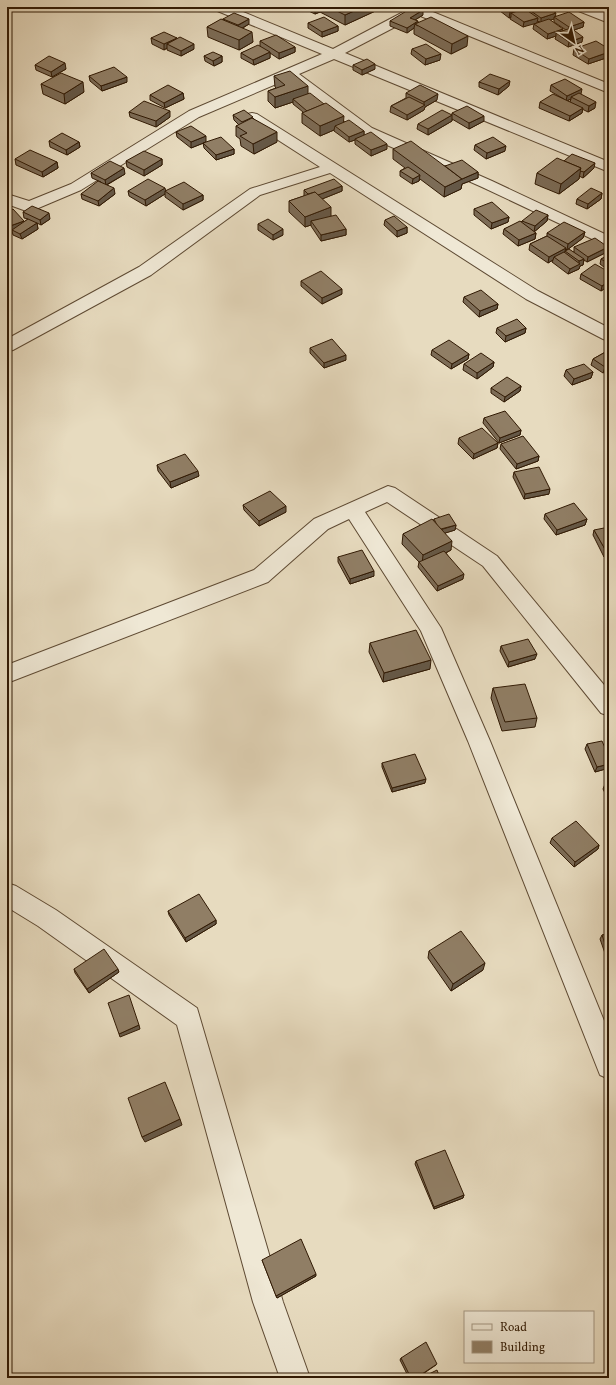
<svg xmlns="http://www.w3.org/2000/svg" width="616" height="1385" viewBox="0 0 616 1385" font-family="Vollkorn,serif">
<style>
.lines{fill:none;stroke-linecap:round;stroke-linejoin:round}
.minor-casing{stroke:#5e4a33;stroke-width:2}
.minor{fill:#efe8d5;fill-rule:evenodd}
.wall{fill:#7c6c57;stroke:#311a04;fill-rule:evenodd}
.shaded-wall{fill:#655847;stroke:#311a04}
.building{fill:#907e65;stroke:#311a04}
</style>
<rect width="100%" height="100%" fill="#e7dbbf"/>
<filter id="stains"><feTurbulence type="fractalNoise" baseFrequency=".005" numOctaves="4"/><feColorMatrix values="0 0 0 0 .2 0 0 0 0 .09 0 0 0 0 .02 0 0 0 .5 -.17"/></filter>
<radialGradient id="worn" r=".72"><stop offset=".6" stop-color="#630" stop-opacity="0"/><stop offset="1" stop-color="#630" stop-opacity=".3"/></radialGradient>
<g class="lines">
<g class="minor-casing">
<g id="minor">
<polygon points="213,7 231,7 333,49 407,10 403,7 430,7 428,10 609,84 609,93 418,15 345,53 609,162 609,172 334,59 299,74 372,128 492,181 609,236 609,247 482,187 362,134 288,79 199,117 81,190 29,212 7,204 7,194 29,201 71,184 189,111 322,54 215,10"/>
<polygon points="574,7 592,7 609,14 609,23 576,10"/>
<polygon points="252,113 257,114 538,291 609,328 609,341 603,339 526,299 330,173 260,195 151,275 13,350 7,352 7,339 139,267 250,189 320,167 247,120 245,117 247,114"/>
<polygon points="388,486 395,488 497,556 609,691 609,716 601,713 483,566 387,502 365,512 441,628 490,741 609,1033 609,1079 600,1075 468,741 421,631 349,519 328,529 268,582 7,683 7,665 254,570 314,519"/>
<polygon points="7,883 16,886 56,910 197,1008 283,1302 310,1378 280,1378 253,1302 177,1025 38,926 7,907"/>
</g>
</g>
<use href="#minor" class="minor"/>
</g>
<g class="wall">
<polygon points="300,7 384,7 345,25 320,12 315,14"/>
<path d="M495,7H532L555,16L584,22L583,27L574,30L582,42L568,47L555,39L556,36L547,39L533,29L534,24L540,22L537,21L523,27L510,19L511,17L509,18ZM554,19V22L566,30L562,31L550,20Z"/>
<polygon points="423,15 415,20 418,23 467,46 451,54 414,34 414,28 407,33 390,26 390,21"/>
<polygon points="223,19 249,24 243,28 253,42 239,50 208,37 207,27"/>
<polygon points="308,23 338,26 338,31 322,37 308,28"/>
<polygon points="151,38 177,38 177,39 194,49 181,56 167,50 167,48 164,50 152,44"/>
<polygon points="260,41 295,47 295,52 279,59 270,53 270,58 254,65 241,58 241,53 260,46"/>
<polygon points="412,49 440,60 425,65 411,54"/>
<polygon points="574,49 609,49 609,57 588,64 573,55"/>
<polygon points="204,56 222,56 222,62 214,66 205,61"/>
<polygon points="35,65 66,69 52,77 36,70"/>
<polygon points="353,65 375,69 362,75 353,70"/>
<polygon points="89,76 127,82 102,91 90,81"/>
<polygon points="274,76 308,94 344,122 364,131 364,135 387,149 371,156 355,144 355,140 349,142 334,131 334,130 320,136 302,123 302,113 303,112 293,104 293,102 275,108 268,101 268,91 276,88 275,87"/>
<polygon points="479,82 509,86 498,95 479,87"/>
<polygon points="41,84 84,92 65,104 43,94"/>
<path d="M551,85L581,94L595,108L588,112L582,109V113L569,121L539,108L540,102L564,99L550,91ZM571,99L570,102L567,101Z"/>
<polygon points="183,93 184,99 165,108 150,100 150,95"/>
<polygon points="406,93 437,100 425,107 424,110 407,120 390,112 391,106 406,98"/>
<polygon points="129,112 170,117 156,127 130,117"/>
<polygon points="452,113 484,121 469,129 452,119 452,121 428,135 417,129 418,124 452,115"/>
<polygon points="233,115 253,118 277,142 254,154 241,146 240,139 236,136 236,126 239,125 234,120"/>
<polygon points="176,132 206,142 191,148 177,137"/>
<polygon points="49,141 79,142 80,147 67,155 50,147"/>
<polygon points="203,143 234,149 234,154 216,160 204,148"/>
<polygon points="475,145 505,151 486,159 474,150"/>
<polygon points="393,149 445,166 478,172 478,178 462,184 461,189 444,197 420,179 419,181 412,184 400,176 400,171 405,168 393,159"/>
<polygon points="15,159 57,162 58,168 43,177 16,165"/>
<polygon points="162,159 162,165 144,176 127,167 126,161"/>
<polygon points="564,161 594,168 583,178 579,176 579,179 559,194 535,184 537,173"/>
<polygon points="91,173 125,174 107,185 115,194 99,206 82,199 81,194 101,182 92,178"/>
<polygon points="342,186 342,191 322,199 331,216 346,229 346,235 321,241 311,226 311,225 305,227 289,212 289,201 304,196 304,190"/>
<polygon points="128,191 166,191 203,195 203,200 183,210 165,197 165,194 146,206 129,196"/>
<polygon points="602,193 601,199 587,209 576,204 577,199"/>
<polygon points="474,209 509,217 508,222 491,229 474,215"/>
<polygon points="7,212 24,222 28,219 24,218 23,212 50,219 41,225 37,223 38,229 22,239 13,235 12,231 11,231 7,227"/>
<polygon points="548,215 547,221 534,232 536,233 535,239 518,246 503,234 504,229 521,222 522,221"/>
<polygon points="385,220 407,227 407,233 397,237 384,225"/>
<polygon points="258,224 283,235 273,240 258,230"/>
<polygon points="585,232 583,238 567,250 566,249 566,250 574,252 574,247 607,252 587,262 584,260 583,265 580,266 579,269 568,274 552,262 553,260 548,263 529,250 530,244 547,236 547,233"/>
<polygon points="609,255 609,271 600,264 601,259"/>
<polygon points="609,272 609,293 606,291 607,287 601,291 580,279 581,274"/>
<polygon points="301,281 342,294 322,304 301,286"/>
<polygon points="464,297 498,304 497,309 479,317 463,302"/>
<polygon points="497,328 526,328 525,333 505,342 496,333"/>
<polygon points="609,334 609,342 606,340 608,335"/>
<polygon points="310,348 346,360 324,368 310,353"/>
<polygon points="432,350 469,354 468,359 451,369 431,355"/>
<polygon points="609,350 609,369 603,373 591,365 593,359"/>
<polygon points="494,362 493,367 477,379 463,370 464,364"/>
<polygon points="566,370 593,372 591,378 572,385 564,376"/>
<polygon points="521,386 520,391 504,402 491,393 491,388"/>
<polygon points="484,418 521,430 520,435 499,443 483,423"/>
<polygon points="459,438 498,443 497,448 473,459 458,444"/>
<polygon points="501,444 539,456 538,461 516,469 500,449"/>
<polygon points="157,465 199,476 171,488 158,471"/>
<polygon points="514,472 549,494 524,499 513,477"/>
<polygon points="243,505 286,512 259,526 244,510"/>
<polygon points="545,514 587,519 585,525 556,535 544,519"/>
<polygon points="434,519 456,525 455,530 445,533 451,550 446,553 463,579 437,591 418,567 419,562 402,544 403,534 433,521"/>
<polygon points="594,530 609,556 604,557 593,535"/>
<polygon points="338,557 374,576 350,584 338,562"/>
<polygon points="609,596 609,604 607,601"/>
<polygon points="370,643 430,669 383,682 369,652"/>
<polygon points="501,646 535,659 508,667 500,651"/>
<polygon points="493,688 537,718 535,727 502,731 491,698"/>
<polygon points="587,744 609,757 609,768 595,772 585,749"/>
<polygon points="382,763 425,783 392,792 382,767"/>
<polygon points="609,783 609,801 603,789 605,784"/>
<polygon points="552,838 599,845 598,849 574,867 550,843"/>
<polygon points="168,911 216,920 216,924 186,942 169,915"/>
<polygon points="609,934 609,959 607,959 600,939 602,935"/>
<polygon points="429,951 483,970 451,991 428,958"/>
<polygon points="74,969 119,972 89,993 75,973"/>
<polygon points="416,1161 464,1195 463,1198 434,1209 415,1164"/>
<polygon points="262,1260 316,1276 277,1298"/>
<polygon points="401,1358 436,1365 417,1378 409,1378 400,1360"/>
</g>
<g class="shaded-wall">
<polygon points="315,7 320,7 320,12 315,14"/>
<polygon points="363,7 384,7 345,25 345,15"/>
<polygon points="527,7 532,7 528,9 527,12 511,13 511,17 509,18 510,12"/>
<polygon points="423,10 423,15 410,23 410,18"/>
<polygon points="556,13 555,17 554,17 554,19 541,23 541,18"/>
<polygon points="538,18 537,23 523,27 524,22"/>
<polygon points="249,19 249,24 237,31 237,26"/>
<polygon points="418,21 418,26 415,24 414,28 407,33 407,28"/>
<polygon points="584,22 583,27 568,32 569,27"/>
<polygon points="338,26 338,31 322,37 322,32"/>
<polygon points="563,29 562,34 556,33 556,36 547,39 548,34"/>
<polygon points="252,32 253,42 239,50 239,40"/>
<polygon points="468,36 467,46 451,54 452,44"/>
<polygon points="583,37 582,42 568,47 569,42"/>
<polygon points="177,38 177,43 167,44 167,48 164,50 164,44"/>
<polygon points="194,44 194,49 181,56 181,51"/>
<polygon points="295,47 295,52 279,59 279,53"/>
<polygon points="270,52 270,58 254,65 253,60"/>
<polygon points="609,52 609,57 588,64 589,59"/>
<polygon points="441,54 440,60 425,65 426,59"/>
<polygon points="222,56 222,62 214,66 213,61"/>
<polygon points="65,63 66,69 52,77 51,72"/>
<polygon points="375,64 375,69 362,75 362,70"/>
<polygon points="127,77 127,82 102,91 101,86"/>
<polygon points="510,81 509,86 498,95 499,89"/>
<polygon points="83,82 84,92 65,104 64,94"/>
<polygon points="308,86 308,96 293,99 293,102 275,108 275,97"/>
<polygon points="582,89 581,94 571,97 571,99 566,101 567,96"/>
<polygon points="183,93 184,99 165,108 164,103"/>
<polygon points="438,94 437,100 425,107 424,110 407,120 407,115 424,105 424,102"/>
<polygon points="596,102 595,108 588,112 589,106"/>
<polygon points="583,108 582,113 569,121 570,116"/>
<polygon points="170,111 170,117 156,127 156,121"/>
<polygon points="452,115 452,121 428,135 428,129"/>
<polygon points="344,116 343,127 335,126 334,130 320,136 320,126"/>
<polygon points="484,116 484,121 469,129 469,123"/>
<polygon points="364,131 364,136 355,139 355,140 349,142 349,137"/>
<polygon points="277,132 277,142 254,154 253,144"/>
<polygon points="206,136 206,142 191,148 191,142"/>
<polygon points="79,142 80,147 67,155 66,150"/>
<polygon points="387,144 387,149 371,156 371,150"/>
<polygon points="506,146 505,151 486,159 487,153"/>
<polygon points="234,149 234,154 216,160 216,155"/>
<polygon points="162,159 162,165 144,176 144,170"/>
<polygon points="57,162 58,168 43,177 42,172"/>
<polygon points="595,163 594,168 583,178 584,172"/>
<polygon points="124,168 125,174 106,185 105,180"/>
<polygon points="581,168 579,179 559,194 561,184"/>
<polygon points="478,172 478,178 462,184 461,189 444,197 445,187 462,179"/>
<polygon points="420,175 419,181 412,184 413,179"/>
<polygon points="342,186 342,191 312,203 312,197"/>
<polygon points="114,188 115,194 99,206 98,201"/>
<polygon points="165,188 166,192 165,191 165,194 146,206 145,200"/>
<polygon points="602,193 601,199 587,209 588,204"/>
<polygon points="203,195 203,200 183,210 183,204"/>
<polygon points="331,207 331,218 311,221 311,225 305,227 305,217"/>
<polygon points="49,213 50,219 41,225 40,220"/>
<polygon points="548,215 547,221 534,232 535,226"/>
<polygon points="509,217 508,222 491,229 492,223"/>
<polygon points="24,221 25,226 12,230 12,231 11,231 10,226"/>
<polygon points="37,223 38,229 22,239 20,234"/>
<polygon points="407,227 407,233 397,237 397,231"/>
<polygon points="283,229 283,235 273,240 273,235"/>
<polygon points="346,229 346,235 321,241 321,235"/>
<polygon points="585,232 583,238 567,250 568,244"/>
<polygon points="536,233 535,239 518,246 519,240"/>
<polygon points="608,247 607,252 587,262 588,257"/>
<polygon points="566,248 564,254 554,257 553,260 548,263 549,257"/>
<polygon points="584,259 583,265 580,266 579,269 568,274 570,269 579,264 579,261"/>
<polygon points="609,281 609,286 607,285 607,287 601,291 602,286"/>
<polygon points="342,289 342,294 322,304 322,298"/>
<polygon points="498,304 497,309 479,317 480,311"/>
<polygon points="526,328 525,333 505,342 506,336"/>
<polygon points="469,354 468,359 451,369 452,364"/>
<polygon points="346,355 346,360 324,368 324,363"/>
<polygon points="494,362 493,367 477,379 477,373"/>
<polygon points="609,364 609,369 603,373 605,367"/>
<polygon points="593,372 591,378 572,385 574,379"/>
<polygon points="521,386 520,391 504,402 505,397"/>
<polygon points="521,430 520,435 499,443 500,438"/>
<polygon points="498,443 497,448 473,459 474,454"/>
<polygon points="539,456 538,461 516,469 517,464"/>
<polygon points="198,471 199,476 171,488 170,482"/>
<polygon points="550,489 549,494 524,499 525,494"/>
<polygon points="286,506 286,512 259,526 259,521"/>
<polygon points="587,519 585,525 556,535 557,530"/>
<polygon points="456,525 455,530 439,535 440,530"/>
<polygon points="452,541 451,550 422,565 423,555"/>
<polygon points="606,551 609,551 609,556 604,557"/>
<polygon points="374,571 374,576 350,584 350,579"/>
<polygon points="464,574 463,579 437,591 438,586"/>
<polygon points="537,654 535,659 508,667 509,662"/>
<polygon points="431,660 430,669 383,682 384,673"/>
<polygon points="609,764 609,768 595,772 597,767"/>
<polygon points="426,779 425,783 392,792 392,788"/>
<polygon points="599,845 598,849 574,867 575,862"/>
<polygon points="216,920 216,924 186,942 185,938"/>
<polygon points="485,963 483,970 451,991 453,984"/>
<polygon points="118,969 119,972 89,993 87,989"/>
<polygon points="139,1025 140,1029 120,1037 119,1034"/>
<polygon points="180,1119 182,1125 145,1142 142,1137"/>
<polygon points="464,1195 463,1198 434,1209 434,1207"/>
<polygon points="316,1274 316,1276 277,1298 276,1296"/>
</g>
<g class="building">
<polygon points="329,7 363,7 345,15"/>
<polygon points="413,7 416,7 423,10 410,18 418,21 407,28 390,21"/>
<polygon points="502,7 527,7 510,12"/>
<polygon points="533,7 546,7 556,13 541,18 528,9"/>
<polygon points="525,9 538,18 524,22 511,13"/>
<polygon points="569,12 584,22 569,27 554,17"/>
<polygon points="234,13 249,19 238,25 223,19"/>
<polygon points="324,17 338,26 322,32 308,23"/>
<polygon points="431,17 468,36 452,44 415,24"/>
<polygon points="221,19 252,32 239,40 207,27"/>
<polygon points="549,19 563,29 548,34 534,24"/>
<polygon points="571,28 583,37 569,42 556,33"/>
<polygon points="164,32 177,38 164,44 151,38"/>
<polygon points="276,35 295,47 279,53 260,41"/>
<polygon points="180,37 194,44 181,51 167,44"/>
<polygon points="596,41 609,49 609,52 589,59 574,49"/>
<polygon points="426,44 441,54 426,59 412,49"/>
<polygon points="258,45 270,52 253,60 241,53"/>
<polygon points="213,52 222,56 213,61 204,56"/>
<polygon points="49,56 65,63 51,72 35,65"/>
<polygon points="367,59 375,64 362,70 353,65"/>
<polygon points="114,67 127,77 101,86 89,76"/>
<polygon points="290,71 308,86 275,97 268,91 285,85 274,76"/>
<polygon points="61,73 83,82 64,94 41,84"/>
<polygon points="490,74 510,81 499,89 479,82"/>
<polygon points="565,79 582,89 567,96 551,85"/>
<polygon points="168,85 183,93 164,103 150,95"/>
<polygon points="420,85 438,94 424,102 406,93"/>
<polygon points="310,93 324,104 307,111 293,99"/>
<polygon points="579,93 596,102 589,106 571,97"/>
<polygon points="553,94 583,108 570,116 540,102"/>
<polygon points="409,97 425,105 407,115 391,106"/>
<polygon points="144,101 170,111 156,121 129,112"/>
<polygon points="326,103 344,116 320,126 302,113"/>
<polygon points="467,106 484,116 469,123 452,113"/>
<polygon points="244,110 253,117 242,122 233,115"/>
<polygon points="442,110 452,115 428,129 418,124"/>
<polygon points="252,118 277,132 253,144 240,136 247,133 236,126"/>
<polygon points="349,120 364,131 349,137 335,126"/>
<polygon points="191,126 206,136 191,142 176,132"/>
<polygon points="371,132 387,144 371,150 355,139"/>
<polygon points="62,133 79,142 66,150 49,141"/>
<polygon points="221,137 234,149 216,155 203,143"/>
<polygon points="493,137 506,146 487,153 475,145"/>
<polygon points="411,141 462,179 445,187 393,149"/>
<polygon points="30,150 57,162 42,172 15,159"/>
<polygon points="144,151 162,159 144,170 126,161"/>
<polygon points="572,154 595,163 584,172 580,171 581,168 564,161"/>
<polygon points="557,158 581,168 561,184 537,173"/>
<polygon points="462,160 478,172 462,179 445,166"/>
<polygon points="110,161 124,168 105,180 91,173"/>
<polygon points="408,167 420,175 413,179 400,171"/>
<polygon points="148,179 165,188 145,200 128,191"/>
<polygon points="334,179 342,186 318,195 315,192 308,194 304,190"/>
<polygon points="98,181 114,188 98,201 81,194"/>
<polygon points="184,182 203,195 183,204 165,191"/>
<polygon points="591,188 602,193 588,204 577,199"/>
<polygon points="315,192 331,207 305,217 289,201"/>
<polygon points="492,202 509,217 492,223 474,209"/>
<polygon points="32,206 49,213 40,220 23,212"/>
<polygon points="13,209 24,221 10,226 7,223 7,212"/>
<polygon points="536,210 548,215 535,226 522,221"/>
<polygon points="336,215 346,229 321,235 311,221"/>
<polygon points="394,216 407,227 397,231 385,220"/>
<polygon points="28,219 37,223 20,234 12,230"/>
<polygon points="268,219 283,229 273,235 258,224"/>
<polygon points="520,221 536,233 519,240 504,229"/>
<polygon points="564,222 585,232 568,244 547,233"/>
<polygon points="547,236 566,248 549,257 530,244"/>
<polygon points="595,238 608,247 588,257 574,247"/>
<polygon points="569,249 584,259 579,261 565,251"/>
<polygon points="564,252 580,264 570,269 554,257"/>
<polygon points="609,255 609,264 601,259"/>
<polygon points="595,264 609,272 609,281 602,286 581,274"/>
<polygon points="321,271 342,289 322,298 301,281"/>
<polygon points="481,290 498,304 480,311 464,297"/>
<polygon points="517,319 526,328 506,336 497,328"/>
<polygon points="332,339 346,355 324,363 310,348"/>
<polygon points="449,340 469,354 452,364 432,350"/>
<polygon points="609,350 609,364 605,367 593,359"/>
<polygon points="481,353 494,362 477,373 464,364"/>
<polygon points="584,364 593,372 574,379 566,370"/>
<polygon points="507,377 521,386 505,397 491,388"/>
<polygon points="505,411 521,430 500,438 484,418"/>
<polygon points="482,428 498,443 474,454 459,438"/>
<polygon points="523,436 539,456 517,464 501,444"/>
<polygon points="185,454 198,471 170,482 157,465"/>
<polygon points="539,467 550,489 525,494 514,472"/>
<polygon points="270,491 286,506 259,521 243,505"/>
<polygon points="574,503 587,519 557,530 545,514"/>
<polygon points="449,514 456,525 441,529 437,525 434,519"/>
<polygon points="432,519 452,541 423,555 403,534"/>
<polygon points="609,527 609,551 606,551 594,530"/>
<polygon points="362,550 374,571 350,579 338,557"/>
<polygon points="444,551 464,574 438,586 419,562"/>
<polygon points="416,630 431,660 384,673 370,643"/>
<polygon points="528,639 537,654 509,662 501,646"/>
<polygon points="525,684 537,718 505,722 493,688"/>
<polygon points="602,741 609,757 609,764 597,767 587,744"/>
<polygon points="415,754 426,779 392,788 382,763"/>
<polygon points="609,783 609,792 605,784"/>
<polygon points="576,821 599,845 575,862 552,838"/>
<polygon points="199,894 216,920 185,938 168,911"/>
<polygon points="461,931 485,963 453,984 429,951"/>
<polygon points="609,934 609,956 602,935"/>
<polygon points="104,949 118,969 87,989 74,969"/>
<polygon points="129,995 139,1025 119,1034 108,1003"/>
<polygon points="165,1082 180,1119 142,1137 128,1098"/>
<polygon points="445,1150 464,1195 434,1207 416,1161"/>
<polygon points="301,1239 316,1274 276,1296 262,1260"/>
<polygon points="426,1342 437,1364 416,1378 411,1378 401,1358"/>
<polygon points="437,1370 440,1378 421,1378"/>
</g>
<rect width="616" height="1385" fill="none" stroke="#e7dbbf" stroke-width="24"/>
<rect x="8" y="8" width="600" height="1369" fill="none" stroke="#311a04" stroke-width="2"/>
<rect x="12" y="12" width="592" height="1361" fill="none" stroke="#311a04"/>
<rect x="464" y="1311" width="130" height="52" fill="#efe8d5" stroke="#a39681"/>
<rect x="472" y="1324" width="20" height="6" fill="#efe8d5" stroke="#a39681"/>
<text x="500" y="1331" font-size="12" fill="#311a04">Road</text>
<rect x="472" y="1341" width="20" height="12" fill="#907e65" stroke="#a39681"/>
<text x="500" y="1351" font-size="12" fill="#311a04">Building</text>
<g transform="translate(574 42) rotate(146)" stroke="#efe8d5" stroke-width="3" paint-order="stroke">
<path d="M0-3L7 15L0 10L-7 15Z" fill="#311a04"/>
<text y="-6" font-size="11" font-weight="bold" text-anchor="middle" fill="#311a04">N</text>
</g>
<rect width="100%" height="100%" filter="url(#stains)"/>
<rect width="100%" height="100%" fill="url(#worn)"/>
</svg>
